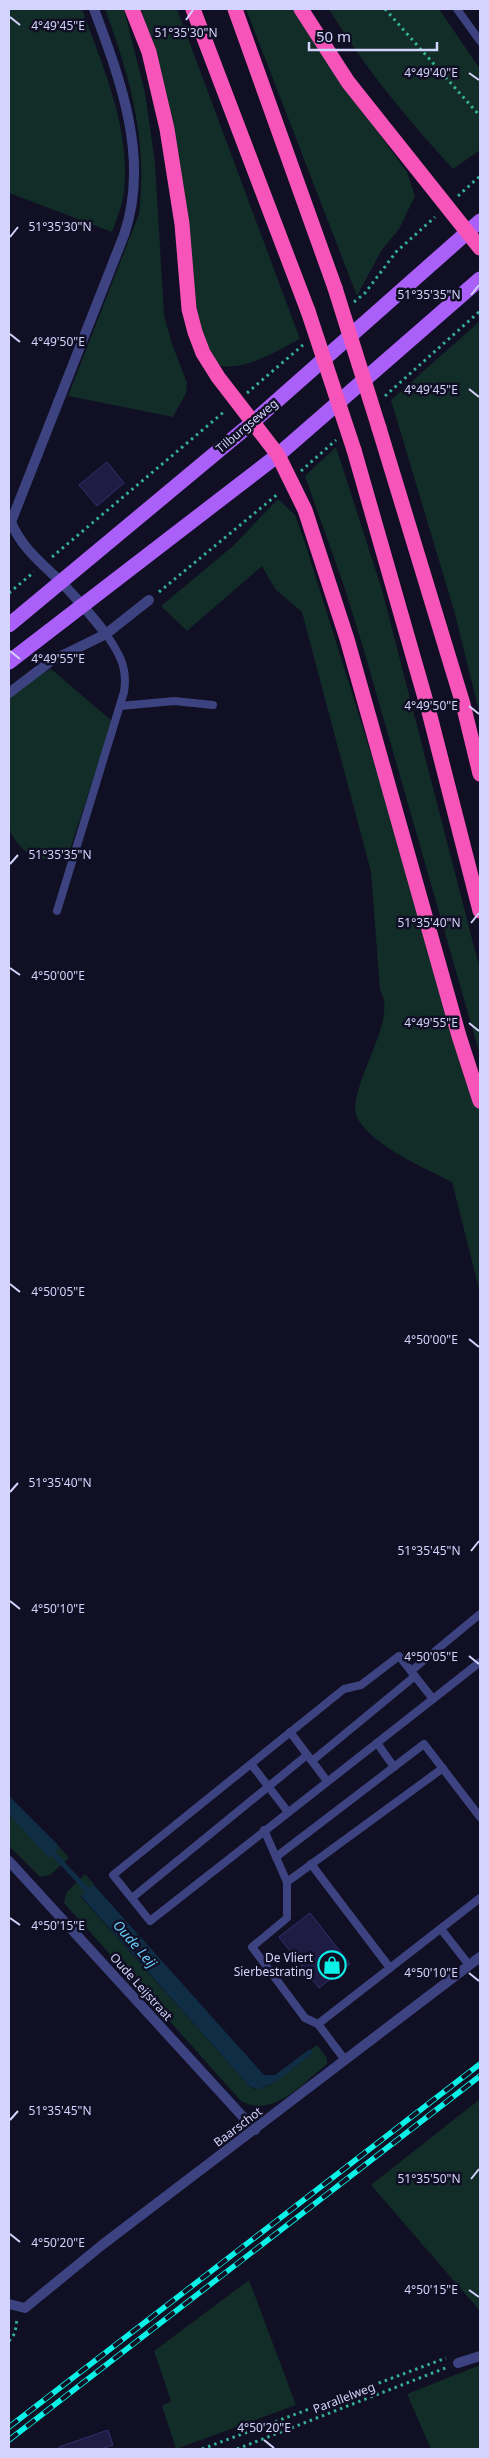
<svg xmlns="http://www.w3.org/2000/svg" width="489" height="2458" viewBox="0 0 489 2458" font-family="'Noto Sans',sans-serif">
<style>
.green{fill:#122d28}
.water{fill:#102d46}
.lines{fill:none;stroke-linecap:round;stroke-linejoin:round}
.stream{stroke:#102d46;stroke-width:5}
.building{fill:#1e1c43;stroke:#322f6e}
.path{stroke:#34b096;stroke-width:3;stroke-dasharray:2.5 4;stroke-linecap:butt}
.lane{stroke:#3c4380;stroke-width:8}
.street{stroke:#3c4380;stroke-width:10}
.primary{stroke:#a95ff8;stroke-width:15}
.highway{stroke:#f754ba;stroke-width:15}
.rail-casing{stroke:#0bf1e7;stroke-width:5.5}
.rail{stroke:#100f23;stroke-width:4;stroke-dasharray:11;stroke-linecap:butt}
.highway-bridge{stroke:#f754ba;stroke-width:15}
.ticks{fill:none;stroke:#d3d4fd;stroke-width:2}
.labels{text-anchor:middle;stroke-width:5;stroke-linejoin:round;paint-order:stroke}
.street-label{font-size:12px;fill:#d3d4fd;stroke:#100f23}
.poi-label{font-size:12px;fill:#d3d4fd;stroke:#100f23;text-anchor:end}
.water-label{font-size:14px;font-style:italic;fill:#66c9f8;stroke:#100f23}
.ticks-label{font-size:12px;text-anchor:middle;fill:#d3d4fd;stroke:#100f23;stroke-width:5;stroke-linejoin:round;paint-order:stroke}
</style>
<rect width="100%" height="100%" fill="#100f23"/>
<g class="green">
<path d="M10,9H82C103,67 131,129 124,192C122,206 117,219 112,232L9,193Z"/>
<path d="M105,9H124L145,93L155,163L164,315L172,344L187,383L186,393L173,417L68,396L139,214C148,140 130,77 105,9Z"/>
<path d="M141,9H177L300,339C276,351 248,370 221,366L211,355L199,335L159,68Z"/>
<polygon points="246,9 294,9 335,73 407,172 415,196 399,229 381,251 357,296"/>
<path d="M329,9H439L480,69V150L453,169C407,119 364,67 329,9Z"/>
<polygon points="480,321 480,715 455,614 391,400"/>
<polygon points="336,447 382,590 480,970 480,1055 363,647 344,586 305,476"/>
<path d="M278,499L295,515L305,543L404,859L454,1036L480,1111V1293L452,1182C423,1167 377,1148 359,1121C340,1095 401,1021 380,990L371,872L302,612L275,589L262,566L187,631L161,606L233,546Z"/>
<path d="M51,669L112,721L67,859C35,861 25,857 9,830V697L34,678Z"/>
<polygon points="9,1814 49,1857 58,1849 57,1844 69,1858 50,1875 40,1877 9,1846"/>
<path d="M85,1874L96,1886L93,1884L81,1897L250,2087C269,2098 306,2052 317,2045L327,2058V2064C303,2083 273,2119 241,2101L64,1903L66,1893Z"/>
<polygon points="480,2099 480,2311 371,2185"/>
<polygon points="249,2280 296,2405 176,2449 162,2406 171,2401 154,2351"/>
<polygon points="480,2365 480,2449 431,2449 407,2394"/>
</g>
<g class="water">
<polygon points="9,1796 57,1844 58,1849 49,1858 9,1814"/>
<polygon points="93,1884 264,2075 275,2075 310,2049 313,2053 277,2081 259,2089 250,2087 81,1896"/>
</g>
<g class="lines">
<polyline class="stream" points="49,1849 91,1894"/>
</g>
<g class="building">
<polygon points="107,462 124,483 97,506 79,485"/>
<polygon points="310,1913 350,1964 319,1988 279,1937"/>
<polygon points="108,2430 113,2445 101,2449 59,2449 59,2447"/>
</g>
<g class="lines">
<g class="path">
<polyline points="385,9 480,116"/>
<polyline points="458,196 480,176"/>
<polyline points="354,302 365,293 396,252 435,217"/>
<polyline points="247,393 303,345"/>
<polyline points="385,396 480,311"/>
<polyline points="301,471 336,440"/>
<polyline points="52,557 225,411"/>
<polyline points="159,592 279,493"/>
<polyline points="9,593 34,572"/>
<polyline points="9,2341 15,2333 17,2319"/>
<polyline points="202,2449 446,2358"/>
<polyline points="237,2449 448,2367"/>
</g>
<g class="lane">
<polyline points="457,9 480,41"/>
<polyline points="120,706 174,701 213,705"/>
<path d="M57,911L124,692C128,667 119,653 106,634"/>
<polygon points="399,1656 433,1699 150,1921 113,1875 344,1689 361,1685"/>
<polyline points="411,1671 480,1614"/>
<polyline points="433,1699 480,1662"/>
<polyline points="290,1732 327,1781"/>
<polyline points="377,1743 394,1767"/>
<polyline points="312,1761 415,1676"/>
<polyline points="251,1764 288,1812"/>
<polyline points="264,1830 287,1882 287,1918 252,1947 305,2018 318,2024 345,2060"/>
<polyline points="276,1857 424,1744 480,1817"/>
<polyline points="311,1864 390,1968"/>
<polyline points="287,1882 443,1768"/>
<polyline points="132,1898 307,1755"/>
<polyline points="441,1929 469,1965"/>
<polyline points="318,2024 480,1898"/>
</g>
<g class="street">
<path d="M94,9C121,81 150,160 124,235L11,522C22,549 43,564 63,584C78,600 92,616 106,634"/>
<polyline points="9,693 51,661 106,634 149,600"/>
<polyline points="9,1861 255,2130"/>
<polyline points="9,2304 25,2308 102,2245 480,1957"/>
<polyline points="458,2363 480,2356"/>
</g>
<g class="primary">
<polyline points="9,625 253,422 480,221"/>
<polyline points="9,662 278,455 480,279"/>
</g>
<g class="highway">
<polyline points="132,9 149,52 167,129 182,224 189,309 195,332 203,353 218,377 278,455 305,510 347,639 459,1036 480,1101"/>
<polyline points="193,9 308,311"/>
<polyline points="235,9 335,288"/>
<polyline points="301,9 348,82 480,248"/>
<polyline points="379,428 463,704 480,774"/>
<polyline points="354,450 429,712 480,911"/>
</g>
<g class="rail-casing">
<g id="rail">
<polyline points="9,2427 480,2064"/>
<polyline points="9,2440 480,2076"/>
</g>
</g>
<use href="#rail" class="rail"/>
<g class="highway-bridge">
<polyline points="335,288 379,428"/>
<polyline points="308,311 354,450"/>
</g>
</g>
<path class="ticks" d="M10,17L20,25M186,20L193,10M469,73L479,80M10,237L18,227M471,295L479,285M10,334L20,342M469,389L479,397M10,651L20,659M469,706L479,714M10,864L18,855M471,923L479,913M10,968L20,975M469,1023L479,1031M10,1284L20,1292M469,1339L479,1347M10,1492L18,1483M471,1551L479,1541M10,1601L20,1609M469,1656L479,1664M10,1918L20,1925M469,1973L479,1981M10,2120L18,2111M471,2179L479,2169M10,2234L20,2242M469,2290L479,2297M264,2440L274,2448"/>
<defs>
<g id="shop-ring" transform="scale(1.4375)"><circle r="9.5" fill="#100f23" stroke="#0bf1e7" stroke-width="1.5"/><path d="M-5-2.5h2.3a2.7 3.5 0 0 1 5.4 0H5L5.5 6h-11ZM-1.5-2.5h3a1.5 2.3 0 0 0-3 0Z" fill="#0bf1e7"/></g>
</defs>
<g fill-rule="evenodd">
<use href="#shop-ring" x="332" y="1965"/>
</g>
<g class="labels">
<g class="street-label">
<text transform="translate(247 426) rotate(-40)" y="4">Tilburgseweg</text>
<text transform="translate(141 1987) rotate(48)" y="4">Oude Leijstraat</text>
<text transform="translate(238 2127) rotate(-37)" y="4">Baarschot</text>
<text transform="translate(344 2398) rotate(-21)" y="4">Parallelweg</text>
</g>
<g class="poi-label">
<text x="313" y="1962">De Vliert<tspan x="313" dy="14">Sierbestrating</tspan></text>
</g>
<g class="water-label">
<text transform="translate(135 1944) rotate(49)" y="5">Oude Leij</text>
</g>
</g>
<g class="ticks-label">
<text x="58" y="30">4°49'45"E</text>
<text x="186" y="37">51°35'30"N</text>
<text x="431" y="77">4°49'40"E</text>
<text x="60" y="231">51°35'30"N</text>
<text x="429" y="299">51°35'35"N</text>
<text x="58" y="346">4°49'50"E</text>
<text x="431" y="394">4°49'45"E</text>
<text x="58" y="663">4°49'55"E</text>
<text x="431" y="710">4°49'50"E</text>
<text x="60" y="859">51°35'35"N</text>
<text x="429" y="927">51°35'40"N</text>
<text x="58" y="980">4°50'00"E</text>
<text x="431" y="1027">4°49'55"E</text>
<text x="58" y="1296">4°50'05"E</text>
<text x="431" y="1344">4°50'00"E</text>
<text x="60" y="1487">51°35'40"N</text>
<text x="429" y="1555">51°35'45"N</text>
<text x="58" y="1613">4°50'10"E</text>
<text x="431" y="1661">4°50'05"E</text>
<text x="58" y="1930">4°50'15"E</text>
<text x="431" y="1977">4°50'10"E</text>
<text x="60" y="2115">51°35'45"N</text>
<text x="429" y="2183">51°35'50"N</text>
<text x="58" y="2247">4°50'20"E</text>
<text x="431" y="2294">4°50'15"E</text>
<text x="264" y="2432">4°50'20"E</text>
</g>
<rect width="489" height="2458" fill="none" stroke="#d3d4fd" stroke-width="20"/>
<path d="M309 42v8h128v-8" fill="none" stroke="#d3d4fd" stroke-width="2.5"/>
<text x="316" y="42" font-size="15" fill="#d3d4fd" stroke="#100f23" stroke-width="4" paint-order="stroke">50 m</text>
</svg>
